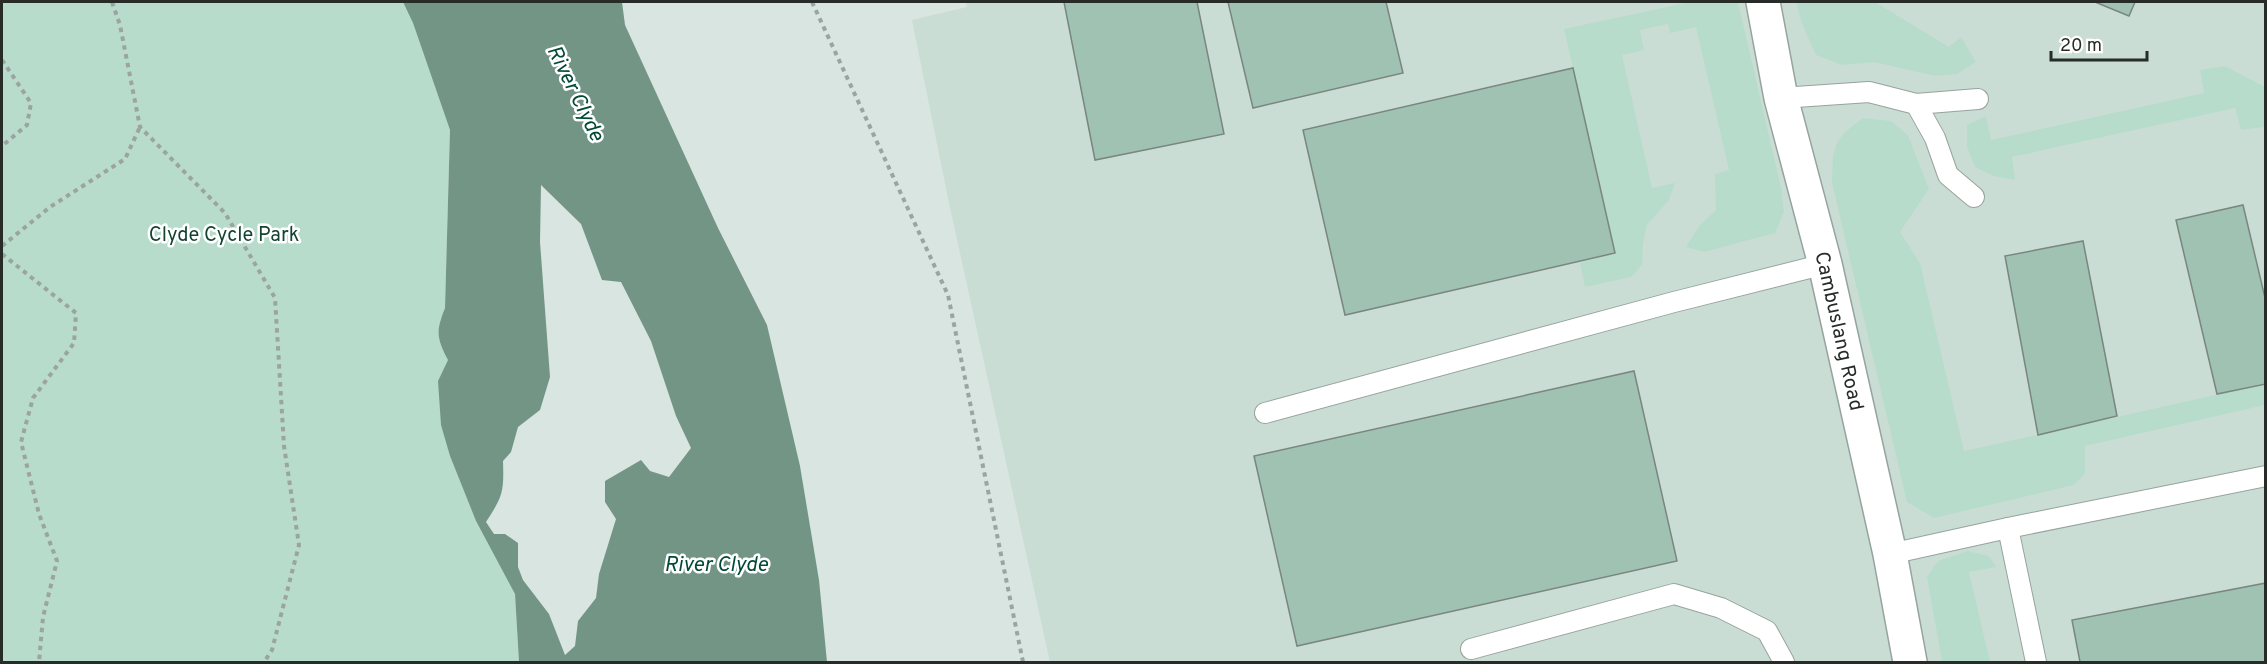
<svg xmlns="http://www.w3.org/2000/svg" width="2267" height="664" viewBox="0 0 2267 664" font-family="Overpass,sans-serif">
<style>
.built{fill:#c9ddd4}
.green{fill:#b8dccc}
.water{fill:#739586;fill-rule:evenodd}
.building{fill:#9fc2b3;stroke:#7a8680;stroke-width:1.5}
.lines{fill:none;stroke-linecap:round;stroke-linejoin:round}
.lane-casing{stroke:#97a39e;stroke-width:22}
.street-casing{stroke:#97a39e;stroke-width:36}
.path{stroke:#9ba4a0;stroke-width:4;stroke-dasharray:4.5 4.5;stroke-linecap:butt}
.lane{stroke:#fff;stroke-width:20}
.street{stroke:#fff;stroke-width:33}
.labels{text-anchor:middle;stroke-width:5;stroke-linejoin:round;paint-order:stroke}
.park-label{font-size:20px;fill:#134332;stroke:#fff}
.street-label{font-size:20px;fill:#272c29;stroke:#fff}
.water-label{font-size:21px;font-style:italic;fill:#024a36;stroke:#fff}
</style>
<rect width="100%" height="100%" fill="#d9e5e0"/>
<polygon class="built" points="966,2 2265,2 2265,662 1050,662 949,203 912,20 967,7"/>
<g class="green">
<path d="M2,2H403L413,23L450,130L445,308C436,331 436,337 448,360L438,381L450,456L476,521L515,594L519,662H2Z"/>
<polygon points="1690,2 1738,2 1782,192 1784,212 1775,233 1704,252 1686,247 1699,226 1716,210 1715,174 1729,170 1696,27 1670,33 1668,24 1640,30 1644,50 1622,55 1652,188 1675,183 1669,200 1647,225 1643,244 1642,265 1631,277 1585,287 1580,263 1615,253 1564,29"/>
<polygon points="1796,2 1875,2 1949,47 1961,37 1976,62 1957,74 1935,76 1874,62 1842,65 1816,55 1802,24"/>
<polygon points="2225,66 2265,87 2265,127 2241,130 2235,108 2012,157 2015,180 1993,176 1975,167 1967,147 1967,125 1986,116 1991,140 2204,93 2200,70"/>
<path d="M1863,118L1891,121L1908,135L1929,189L1900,232L1920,263L1964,451L2265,384V405L2085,446V473L2074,485L1934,518L1907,502L1832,183C1833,146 1832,140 1863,118Z"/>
<polygon points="1968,551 1989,556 1996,567 1969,572 1990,662 1942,662 1927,577 1938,561"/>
</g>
<path class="water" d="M403,2H622L625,25L718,228L767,325L800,466L819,580L827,662H519L515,594L476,521L450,456L441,425L438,381L448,360C436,337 436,331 445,308L450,130L413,23ZM541,185L581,224L602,280L621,282L651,341L676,416L691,448L669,477L650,471L641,460L605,481V502L616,519L599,574L596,598L578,621L575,646L565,655L549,614L523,580L518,567V543L505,534H494L486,522C503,496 504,492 503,461L511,452L518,427L540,410L550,377L540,242Z"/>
<g class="building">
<polygon points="1064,2 1197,2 1224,134 1095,160"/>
<polygon points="1228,2 1386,2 1403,73 1253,108"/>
<polygon points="2095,2 2135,2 2129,16"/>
<polygon points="1573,68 1615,253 1345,315 1303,130"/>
<polygon points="2243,205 2266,302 2266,384 2217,394 2176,220"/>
<polygon points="2083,241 2117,416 2038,435 2005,256"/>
<polygon points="1634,371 1677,561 1297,646 1254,456"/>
<polygon points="2266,583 2266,662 2080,662 2072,620"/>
</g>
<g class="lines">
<g class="lane-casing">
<g id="lane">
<polyline points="1781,98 1869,92 1916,104 1935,138 1948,175 1974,197"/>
<polyline points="1916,104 1978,99"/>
<polyline points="1265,413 1674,302 1825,264"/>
<polyline points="2008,528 2036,662"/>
<polyline points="1890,554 2008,528 2266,476"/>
<polyline points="1471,649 1674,594 1721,608 1767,631 1784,662"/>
</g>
</g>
<g class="street-casing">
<g id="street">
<path id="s1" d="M1763,2L1781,98L1825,264L1890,554L1910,662"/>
</g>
</g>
<g class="path">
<polyline points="112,2 120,25 140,127 225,213 275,298 284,446 299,545 272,650 264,662"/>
<polyline points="812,2 948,295 1023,662"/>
<polyline points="2,60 31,103 27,125 2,146"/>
<polyline points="2,246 50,207 125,159 140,127"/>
<polyline points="2,254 76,313 74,343 33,398 21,442 39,514 57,561 43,617 39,662"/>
</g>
<use href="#lane" class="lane"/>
<use href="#street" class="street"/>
</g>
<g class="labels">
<g class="park-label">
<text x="224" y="241">Clyde Cycle Park</text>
</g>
<g class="street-label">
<text dy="7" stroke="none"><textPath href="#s1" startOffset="338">Cambuslang Road</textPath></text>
</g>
<g class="water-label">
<text transform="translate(576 93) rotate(64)" y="7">River Clyde</text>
<text x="716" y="571">River Clyde</text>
</g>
</g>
<rect width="2267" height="664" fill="none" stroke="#272c29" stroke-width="6"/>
<path d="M2051 51v9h96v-9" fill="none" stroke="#272c29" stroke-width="3"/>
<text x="2060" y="51" font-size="18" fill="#272c29" stroke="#ffffff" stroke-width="4.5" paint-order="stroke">20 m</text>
</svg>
